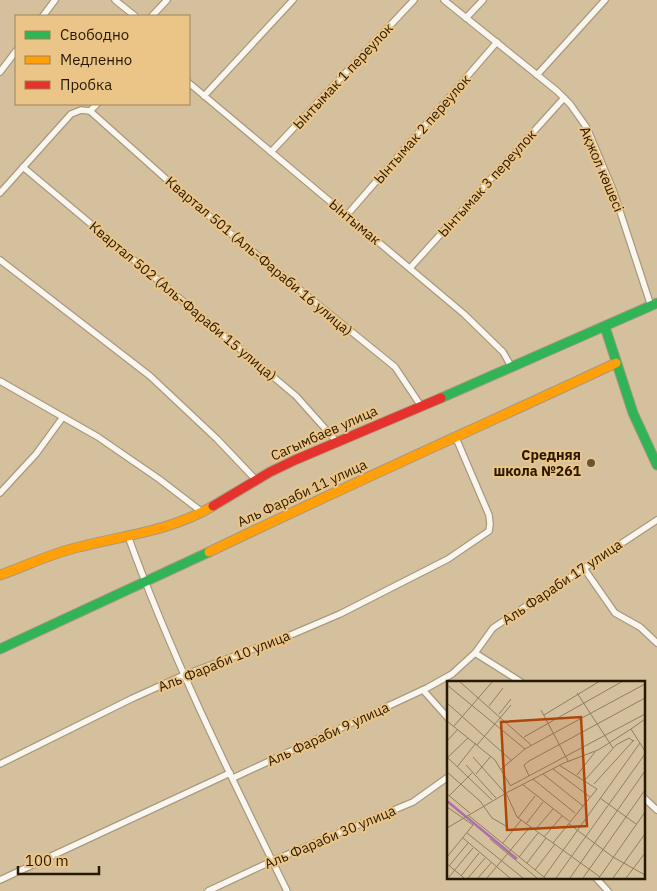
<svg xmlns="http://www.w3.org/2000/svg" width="657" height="891" viewBox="0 0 657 891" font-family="'IBM Plex Sans',sans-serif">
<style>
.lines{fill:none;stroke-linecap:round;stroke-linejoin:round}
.street-casing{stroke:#a9997e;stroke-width:8}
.fast-casing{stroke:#a9997e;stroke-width:11}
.slow-casing{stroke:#a9997e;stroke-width:11}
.jam-casing{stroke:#a9997e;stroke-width:11}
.street{stroke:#f9f6f0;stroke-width:5.5}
.fast{stroke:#30b455;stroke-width:9}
.slow{stroke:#ff9f0a;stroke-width:9}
.jam{stroke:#e5322d;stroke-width:9}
.poi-dot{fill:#655439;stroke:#ebc588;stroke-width:2}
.labels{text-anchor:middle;stroke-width:4;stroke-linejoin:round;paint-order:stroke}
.street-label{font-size:14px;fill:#281a02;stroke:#ebc588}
.poi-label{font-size:14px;font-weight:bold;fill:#281a02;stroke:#ebc588;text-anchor:end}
.inset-river{fill:none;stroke:#ac6fab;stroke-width:2.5}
.inset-road{fill:none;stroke:#907e60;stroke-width:1}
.view{fill:#ae4609;fill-opacity:0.15;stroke:#ae4609;stroke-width:2.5}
.inset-edge{fill:none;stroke:#281a02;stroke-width:2.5}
</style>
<rect width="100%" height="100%" fill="#d5c09e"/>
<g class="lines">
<g class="street-casing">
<g id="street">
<polyline points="115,0 135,16"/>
<polyline points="444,0 557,91 570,104 587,128 613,190 651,306"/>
<polyline points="43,16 55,0"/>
<polyline points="152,16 167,0"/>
<polyline points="466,18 483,0"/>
<polyline points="0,72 16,51"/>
<polyline points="537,75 605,0"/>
<polyline points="189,83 464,314 503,352 512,368"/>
<polyline points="204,96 293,0"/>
<polyline points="90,111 193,203 395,367 421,406"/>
<polyline points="271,152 414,0"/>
<polyline points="23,167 296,396 337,442"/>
<polyline points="0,193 71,114 81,110 90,111 97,104"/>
<polyline points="347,215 497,42"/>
<polyline points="0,260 150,376 217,439 256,480"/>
<polyline points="410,268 564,98"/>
<polyline points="0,381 98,437 159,479 202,512"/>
<polyline points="0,493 36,454 63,417"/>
<path d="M128,536C172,658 230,775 287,891"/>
<polyline points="583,567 615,613 640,627 657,643"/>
<polyline points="475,653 493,628 657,520"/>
<polyline points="423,690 448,718"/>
<polyline points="0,764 131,699 184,675 293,634 340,614 448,559 489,531 490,524 489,515 456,438"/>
<polyline points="233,778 427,688 452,674 475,653 521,682"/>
<polyline points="643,797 657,810"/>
<polyline points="595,877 608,891"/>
<polyline points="0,880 230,773"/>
<polyline points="208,891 272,861 413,802 448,777"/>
</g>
</g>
<g class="fast-casing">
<g id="fast">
<polyline points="605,327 633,413 657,465"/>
<polyline points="441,398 657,303"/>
<polyline points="0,649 209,552"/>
</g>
</g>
<g class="slow-casing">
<g id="slow">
<path d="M209,552C344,487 481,426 616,363"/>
<path d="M0,575C26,566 52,553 79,547C125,535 171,531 213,506"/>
</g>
</g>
<g class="jam-casing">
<polyline id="jam" points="213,506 270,472 295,460 441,398"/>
</g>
<use href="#street" class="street"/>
<use href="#fast" class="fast"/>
<use href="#slow" class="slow"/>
<use href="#jam" class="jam"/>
</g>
<circle class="poi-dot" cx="591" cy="463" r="5"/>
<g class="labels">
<g class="street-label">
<text transform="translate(343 76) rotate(-47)" y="5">Ынтымак 1 переулок</text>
<text transform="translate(422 129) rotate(-49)" y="5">Ынтымак 2 переулок</text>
<text transform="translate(602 169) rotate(67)" y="5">Ақжол көшесі</text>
<text transform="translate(487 183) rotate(-48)" y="5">Ынтымак 3 переулок</text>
<text transform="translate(355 222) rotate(40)" y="5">Ынтымак</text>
<text transform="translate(259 256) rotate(40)" y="5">Квартал 501 (Аль-Фараби 16 улица)</text>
<text transform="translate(183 301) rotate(40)" y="5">Квартал 502 (Аль-Фараби 15 улица)</text>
<text transform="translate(324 433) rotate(-24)" y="5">Сагымбаев улица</text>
<text transform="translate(302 493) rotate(-25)" y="5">Аль Фараби 11 улица</text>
<text transform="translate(562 582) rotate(-34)" y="5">Аль Фараби 17 улица</text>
<text transform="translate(224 661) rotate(-22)" y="5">Аль Фараби 10 улица</text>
<text transform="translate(328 734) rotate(-25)" y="5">Аль Фараби 9 улица</text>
<text transform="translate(330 837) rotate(-23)" y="5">Аль Фараби 30 улица</text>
</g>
<g class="poi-label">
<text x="581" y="460">Средняя<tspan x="581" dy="16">школа №261</tspan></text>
</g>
</g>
<g transform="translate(447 681)">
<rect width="198" height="198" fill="#d5c09e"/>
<path class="inset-river" d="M0,120L70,178"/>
<path class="inset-road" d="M12,0L84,64M0,4L78,68L107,52M130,12L166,67M0,22L65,80M42,25L56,7M94,29L121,80M52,33L64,18M97,34L153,0M198,38L184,48L198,70M0,40L48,79L63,104M7,45L46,0M107,52L198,3M77,56L176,0M0,60L11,48M30,64L64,24M0,76L45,119M26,76L58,112M0,77L21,57M19,84L49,117M10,86L29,62M54,88L78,68M106,88L143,116M0,91L33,120L45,137L59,145M29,93L44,75M96,93L136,125M130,94L148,71M82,95L77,84L82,80L198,17M86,98L128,132M138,99L169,64L182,57L186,60M75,103L122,140M147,103L187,59M63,105L198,33M59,112L70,136L153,196M0,113L23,132M2,115L26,91M153,117L189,143M0,126L26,144L0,176M21,134L98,197M71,137L88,115M79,143L96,121M122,143L166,176L198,194M0,147L61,111L117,82L151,69L184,48M88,149L106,128M20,152L76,197M97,156L115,135M16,157L63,197M43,158L90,197M56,162L74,139M106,162L150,108L112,84M72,176L91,152M80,182L99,157M0,183L17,197M2,185L21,162M88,189L108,163M14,195L32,172M2,196L26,167M97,196L193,62M21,197L38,177M31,197L44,182M40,197L83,146M109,197L198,73M123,197L198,90M136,197L198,109M152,197L198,131M166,197L198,153M179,197L198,172"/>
<path class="view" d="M134,36L140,145L60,149L54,41Z"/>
<rect width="198" height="198" class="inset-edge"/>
</g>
<rect x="15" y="15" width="175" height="90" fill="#ebc588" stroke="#9d8152"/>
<rect x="25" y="31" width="25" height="8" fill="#30b455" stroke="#9d8152"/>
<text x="60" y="40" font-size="15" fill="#281a02">Свободно</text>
<rect x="25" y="56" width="25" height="8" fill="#ff9f0a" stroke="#9d8152"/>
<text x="60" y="65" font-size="15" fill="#281a02">Медленно</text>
<rect x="25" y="81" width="25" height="8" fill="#e5322d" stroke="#9d8152"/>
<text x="60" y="90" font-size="15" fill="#281a02">Пробка</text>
<path d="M18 866v8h81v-8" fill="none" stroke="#281a02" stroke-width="2.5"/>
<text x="25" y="866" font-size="15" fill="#281a02" stroke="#ebc588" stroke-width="4" paint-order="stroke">100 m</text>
</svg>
